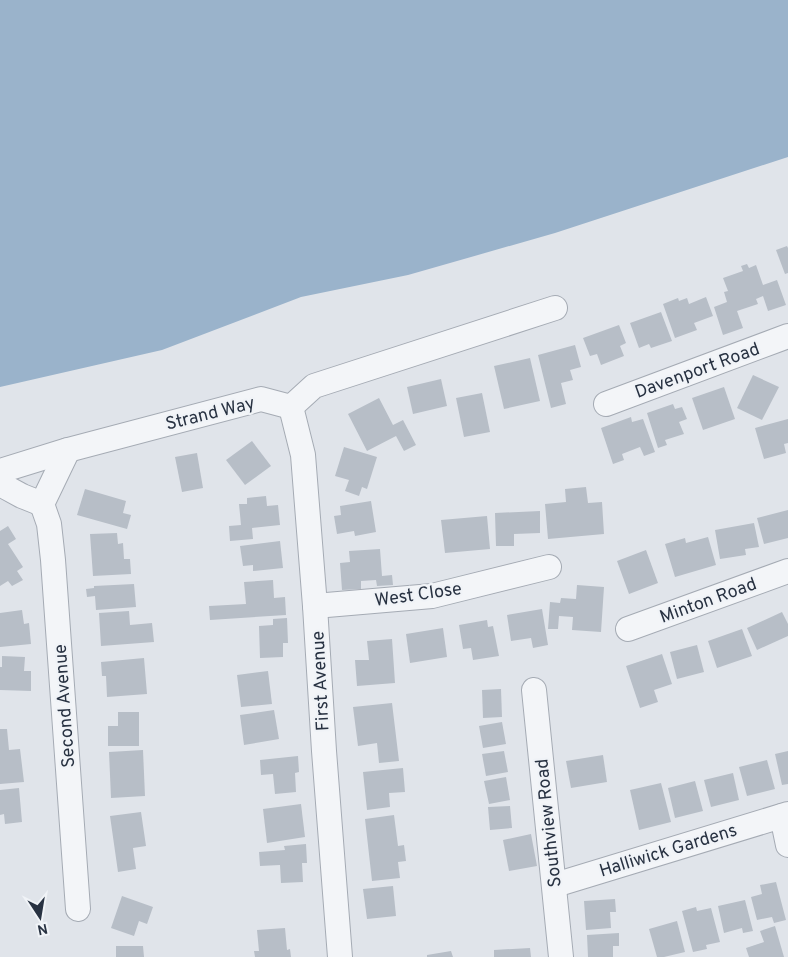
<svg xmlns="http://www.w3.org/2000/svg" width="788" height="957" viewBox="0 0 788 957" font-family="Overpass,sans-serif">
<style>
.water{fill:#9ab3cb}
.building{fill:#b7bec7}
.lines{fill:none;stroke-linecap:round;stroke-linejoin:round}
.minor-casing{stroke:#a5abb4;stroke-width:26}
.minor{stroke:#f3f5f8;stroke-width:24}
.labels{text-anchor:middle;stroke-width:4.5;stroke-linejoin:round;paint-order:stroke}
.street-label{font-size:18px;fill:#283242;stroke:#f0f3f7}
</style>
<rect width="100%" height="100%" fill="#e0e4ea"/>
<polygon class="water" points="0,0 788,0 788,157 555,233 408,275 301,297 162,350 0,387"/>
<g class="building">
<polygon points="787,246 788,248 788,273 785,274 776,250"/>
<polygon points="747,264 749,268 756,265 763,285 777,280 786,305 768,311 763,296 756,299 758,304 737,311 743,328 723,335 714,307 727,302 724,292 728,291 723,278 743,271 741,266"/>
<polygon points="706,297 713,316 694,323 697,330 675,338 663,304 678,298 679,301 687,298 689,304"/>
<polygon points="661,312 672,341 651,348 649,344 639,348 630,323"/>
<polygon points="619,325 626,343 620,346 624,356 601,365 597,354 590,356 583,338"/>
<polygon points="575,345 581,367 570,370 573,380 561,383 566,404 551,408 538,355"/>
<polygon points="530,358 540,401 504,409 494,366"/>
<polygon points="753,375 779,387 762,420 737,408"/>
<polygon points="441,379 447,406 413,414 407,387"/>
<polygon points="724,387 735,419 703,430 692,398"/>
<polygon points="482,393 490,432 464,437 456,398"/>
<polygon points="379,398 393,425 403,420 416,445 404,451 396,436 367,451 348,414"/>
<polygon points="673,404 675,409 682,407 687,419 679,422 684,434 665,440 667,445 658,448 647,413"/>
<polygon points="631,417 632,422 643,419 655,452 644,456 640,447 622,454 624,460 613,464 601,428"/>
<polygon points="788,419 788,443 784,444 786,453 764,459 755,428"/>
<polygon points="252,441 271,466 245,485 226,460"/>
<polygon points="344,447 377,457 367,489 362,487 359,496 345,491 349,480 335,476"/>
<polygon points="197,453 203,488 182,492 175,457"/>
<polygon points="586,487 588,503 602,502 604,534 548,539 545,504 566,502 565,489"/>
<polygon points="85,489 126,501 123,513 131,515 127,529 77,515"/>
<polygon points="266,496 267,506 278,505 280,525 252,528 253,539 230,541 229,526 241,525 239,504 247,504 247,498"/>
<polygon points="371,501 376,532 355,536 354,531 337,534 334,516 341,515 340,506"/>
<polygon points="788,510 788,538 764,544 757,518"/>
<polygon points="540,511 540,533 514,534 514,546 496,546 495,513"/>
<polygon points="487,516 490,549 445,553 441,520"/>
<polygon points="754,523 759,547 745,549 746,555 720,559 715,530"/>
<polygon points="8,526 16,539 8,544 23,567 17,571 23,580 12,586 8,581 0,586 0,531"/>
<polygon points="117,533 118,544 123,543 124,559 130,559 131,574 93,576 90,534"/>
<polygon points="708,537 716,565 675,577 665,544 685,538 686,543"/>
<polygon points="280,541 283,568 253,571 253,565 243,566 240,546"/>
<polygon points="380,549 382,576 392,575 393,585 377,586 376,580 361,581 361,589 342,590 340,563 350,562 349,551"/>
<polygon points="646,550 658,583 629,594 617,561"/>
<polygon points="273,580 274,598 285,597 286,615 210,620 209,606 246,604 244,582"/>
<polygon points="134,584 136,607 96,610 95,596 87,597 86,589 94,588 94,586"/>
<polygon points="577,585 604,587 601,632 572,630 573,617 559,616 558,629 548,629 550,602 560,603 561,598 576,599"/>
<polygon points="542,609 548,645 533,648 531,638 511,641 507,615"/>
<polygon points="22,610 24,624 29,623 31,644 0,647 0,613"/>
<polygon points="129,611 130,625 152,623 154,642 101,646 99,613"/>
<polygon points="782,612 788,624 788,636 757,650 747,628"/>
<polygon points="287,618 288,643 283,643 283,657 260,658 259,626 273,625 273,619"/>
<polygon points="487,620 488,627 493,626 499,656 473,660 471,648 463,649 459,625"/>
<polygon points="443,628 447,657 410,663 406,634"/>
<polygon points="742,629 752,656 717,668 708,641"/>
<polygon points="392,639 395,683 357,686 355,660 369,660 367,641"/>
<polygon points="697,645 704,672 677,679 670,652"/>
<polygon points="662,654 672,684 654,690 658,702 640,708 626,666"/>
<polygon points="2,656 25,657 24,671 31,671 31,691 0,690 0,667 2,667"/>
<polygon points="144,658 147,694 107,697 106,676 102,676 101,662"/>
<polygon points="268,671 272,704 241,707 237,675"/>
<polygon points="501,689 502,717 483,718 482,690"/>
<polygon points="392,703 399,761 379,763 377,743 358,746 353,707"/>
<polygon points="274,710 279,739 244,745 240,715"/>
<polygon points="118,712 139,712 139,746 108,746 108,726 118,726"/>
<polygon points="502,722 506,744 483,748 479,726"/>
<polygon points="0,729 7,729 9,750 20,749 24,782 0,784"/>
<polygon points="143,750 145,796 111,798 109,752"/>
<polygon points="504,751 508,772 486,776 482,754"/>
<polygon points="788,751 788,784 782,785 775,754"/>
<polygon points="603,755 607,782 571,788 566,761"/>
<polygon points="298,756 299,772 295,773 296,792 275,794 273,774 261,775 260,760"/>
<polygon points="767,760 775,789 747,796 739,767"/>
<polygon points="403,768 405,792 389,793 390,807 367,810 363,772"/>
<polygon points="733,773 739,800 711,807 704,780"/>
<polygon points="506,777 510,800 489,804 484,781"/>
<polygon points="695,781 703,811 675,818 668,788"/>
<polygon points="661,783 671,822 639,830 630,790"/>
<polygon points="19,788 22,822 5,824 4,814 0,815 0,790"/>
<polygon points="301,804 305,837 267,843 263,809"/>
<polygon points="510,806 512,828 490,830 488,807"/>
<polygon points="141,812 146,846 133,848 136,869 118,872 110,816"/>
<polygon points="394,815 398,846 404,845 406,861 398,862 400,878 372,881 365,819"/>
<polygon points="531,834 537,866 509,871 503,840"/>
<polygon points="306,844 307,863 302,863 303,882 281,883 280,865 260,866 259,852 285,850 284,846"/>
<polygon points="776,882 786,920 774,923 772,917 757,920 751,897 762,894 760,885"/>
<polygon points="393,886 396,916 367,919 363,889"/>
<polygon points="122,896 153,907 147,924 139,921 134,936 111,928"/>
<polygon points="615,899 616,912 610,912 611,928 586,930 584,901"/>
<polygon points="745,900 753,931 743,933 742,928 724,933 718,906"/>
<polygon points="696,907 697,911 711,908 720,942 706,945 707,949 693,952 682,911"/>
<polygon points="677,921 685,952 664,957 657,957 649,929"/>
<polygon points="775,926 784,957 749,957 746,948 764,942 760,931"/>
<polygon points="285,928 287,950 290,949 291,957 255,957 254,951 259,951 257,930"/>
<polygon points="619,933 619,946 613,946 613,957 588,957 587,935"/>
<polygon points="116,946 143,946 144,957 116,957"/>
<polygon points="530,948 531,957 494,957 494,950"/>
<polygon points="451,951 453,957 427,957 427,955"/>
</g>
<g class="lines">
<g class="minor-casing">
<g id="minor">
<polyline points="606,404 788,336"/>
<polyline points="291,407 303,455 315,606 324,751 340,957"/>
<polyline points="0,471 68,450 261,399 291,407 314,386 555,308"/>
<polyline points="0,484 22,496 42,504 68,450"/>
<polyline points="42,504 49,524 53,560 78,909"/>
<polyline points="315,606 432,596 549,567"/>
<polyline points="628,629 788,571"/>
<polyline points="534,690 561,957"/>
<polyline points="782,816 788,845"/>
<polyline points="555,885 788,814"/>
</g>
</g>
<use href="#minor" class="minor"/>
</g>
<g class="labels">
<g class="street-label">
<text transform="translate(697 370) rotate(-20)" y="6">Davenport Road</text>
<text transform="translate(210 413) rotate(-14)" y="6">Strand Way</text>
<text transform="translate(418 594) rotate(-8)" y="6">West Close</text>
<text transform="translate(708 600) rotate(-20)" y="6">Minton Road</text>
<text transform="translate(320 681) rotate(-93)" y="6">First Avenue</text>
<text transform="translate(64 706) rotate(-94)" y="6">Second Avenue</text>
<text transform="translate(548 823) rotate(-96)" y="6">Southview Road</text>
<text transform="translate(668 850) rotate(-17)" y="6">Halliwick Gardens</text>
</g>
</g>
<g transform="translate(40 917) rotate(168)" stroke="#f0f3f7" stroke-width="4" paint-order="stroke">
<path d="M0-4L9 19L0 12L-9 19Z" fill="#283242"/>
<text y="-8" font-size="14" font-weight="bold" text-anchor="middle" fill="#283242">N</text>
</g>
</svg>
